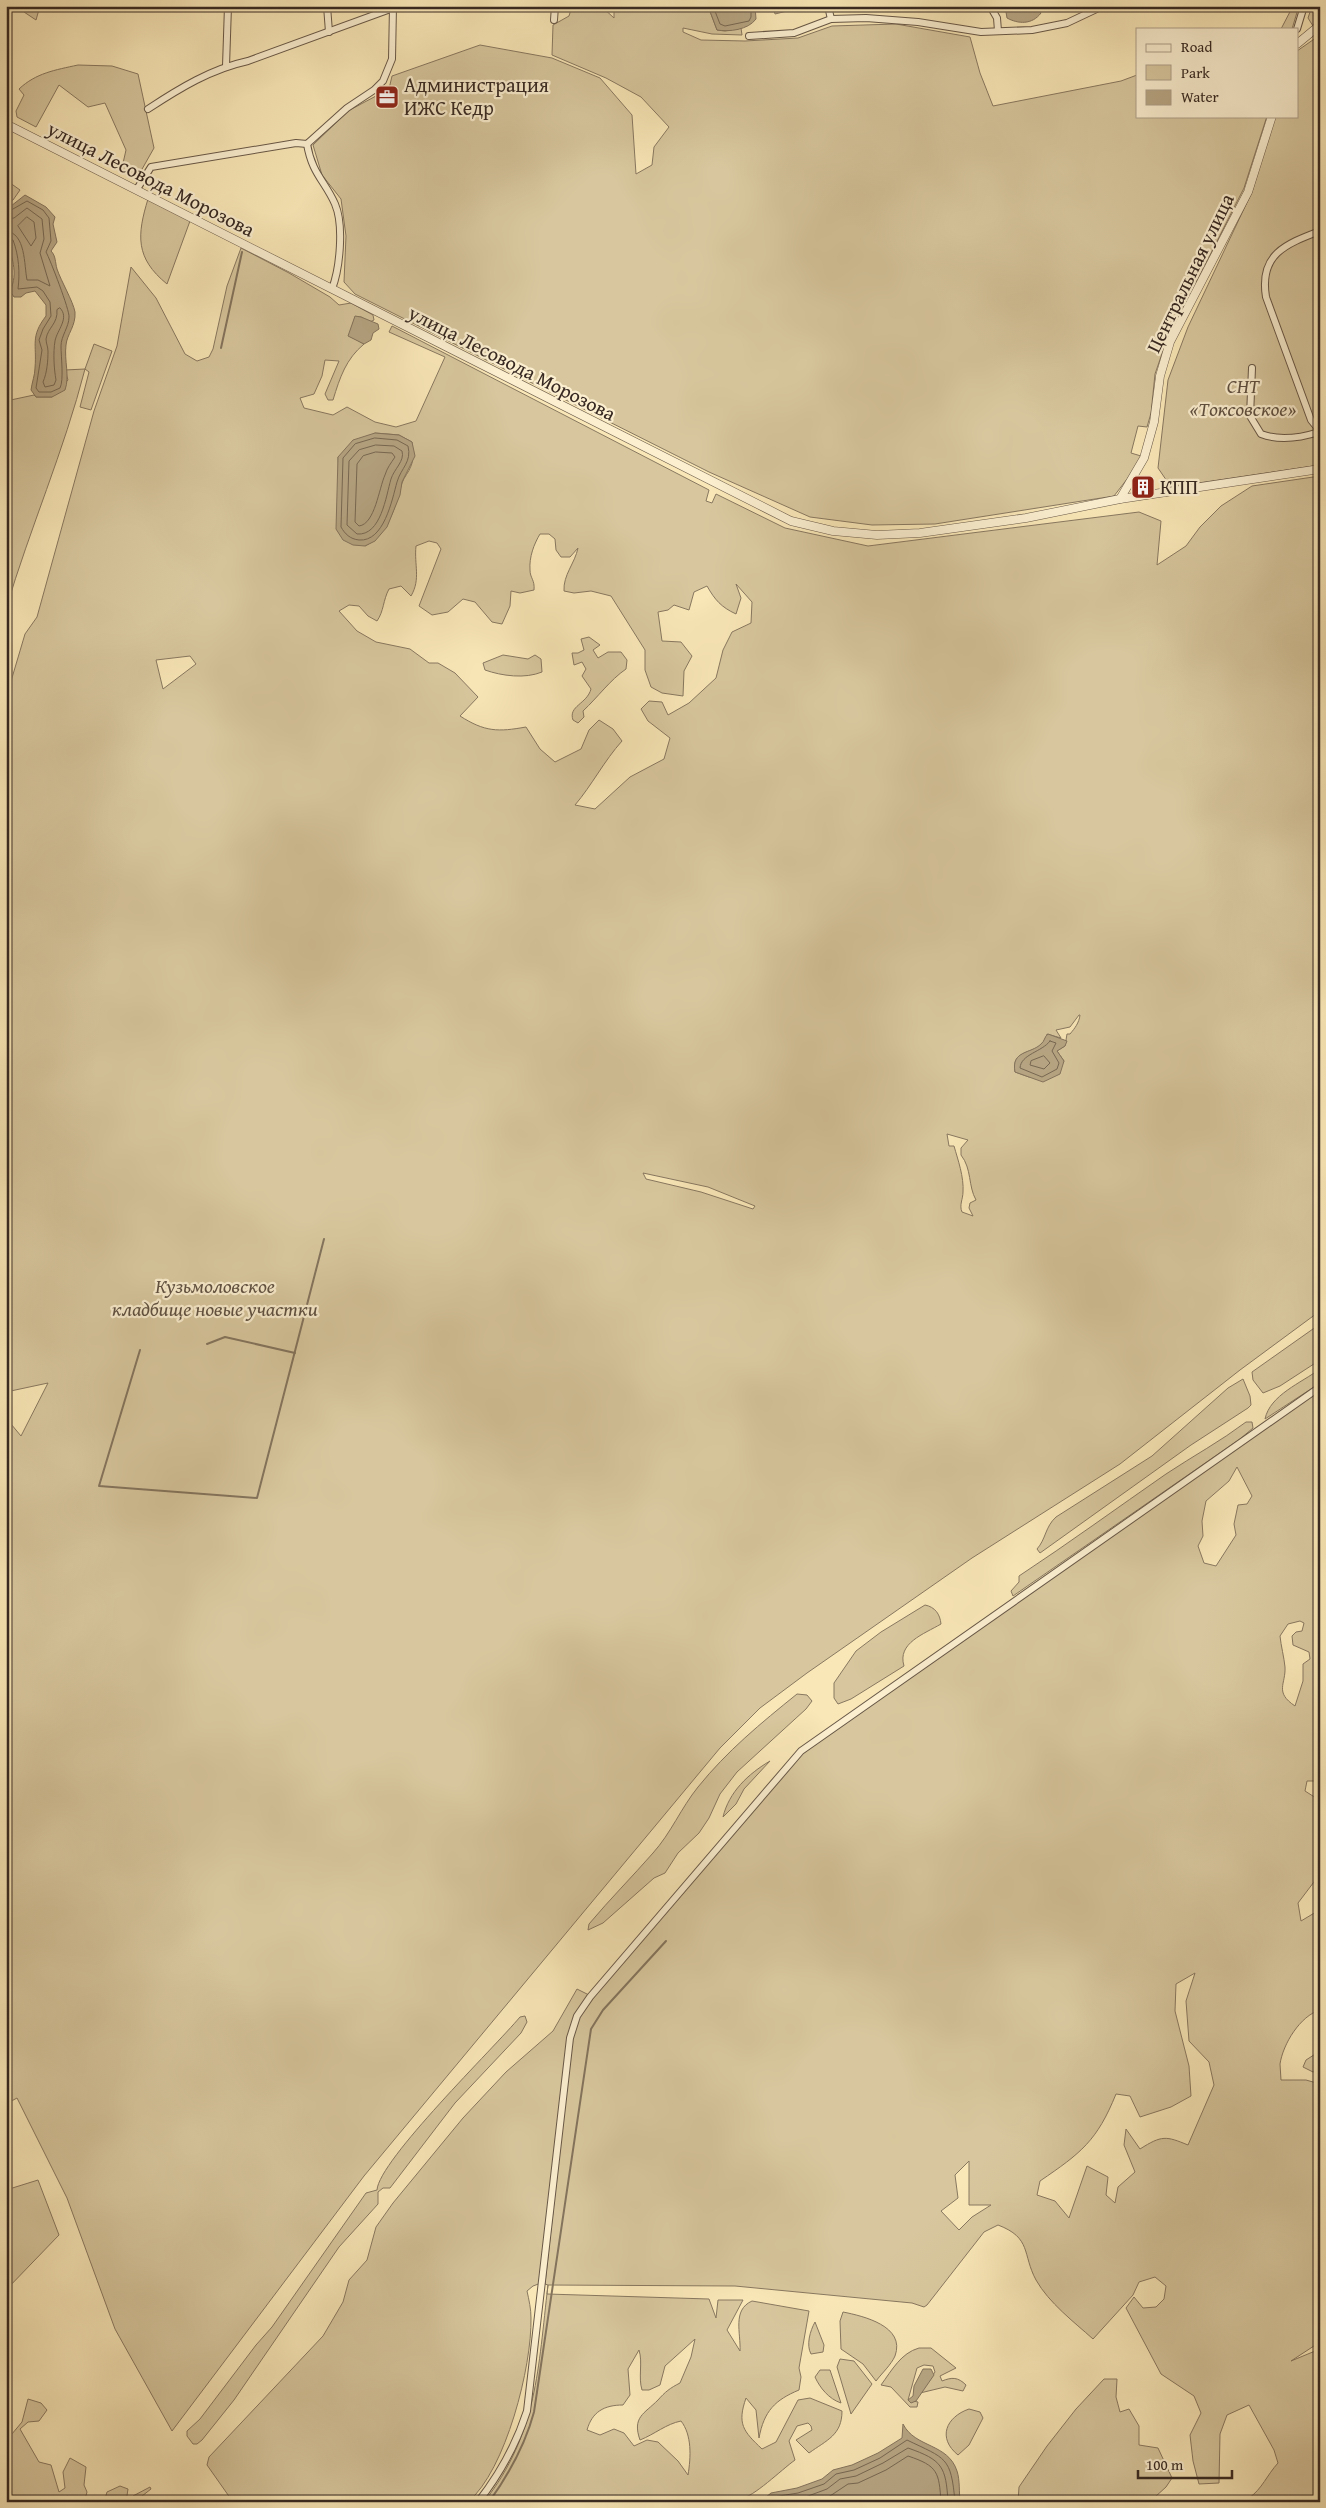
<svg xmlns="http://www.w3.org/2000/svg" width="1326" height="2508" viewBox="0 0 1326 2508" font-family="'Gentium Book Plus',serif">
<style>
.green{fill:#d8c79e;stroke:#887860;fill-rule:evenodd}
.water{fill:#b7a684;stroke:#84745d}
.lines{fill:none;stroke-linecap:round;stroke-linejoin:round}
.shore{stroke:#776853;stroke-width:1}
.stream{stroke:#84745d;stroke-width:2}
.minor-casing{stroke:#685847;stroke-width:8}
.tertiary-casing{stroke:#685847;stroke-width:9}
.minor{stroke:#fbefd0;stroke-width:6}
.tertiary{stroke:#fbefd0;stroke-width:8}
.labels{text-anchor:middle;stroke-width:4.5;stroke-linejoin:round;paint-order:stroke}
.poi-label{font-size:20px;fill:#372922;stroke:#fbefd0;text-anchor:start}
.street-label{font-size:20px;fill:#372922;stroke:#fbefd0}
.park-label{font-size:20px;font-style:italic;fill:#5f5041;stroke:#fbefd0}
</style>
<rect width="100%" height="100%" fill="#f9e7b7"/>
<filter id="stains"><feTurbulence type="fractalNoise" baseFrequency=".004" numOctaves="4"/><feColorMatrix values="0 0 0 0 .2 0 0 0 0 .09 0 0 0 0 .02 0 0 0 .5 -.17"/></filter>
<radialGradient id="worn" r=".72"><stop offset=".6" stop-color="#630" stop-opacity="0"/><stop offset="1" stop-color="#630" stop-opacity=".3"/></radialGradient>
<g class="green">
<polygon points="24,6 40,6 36,20 24,12"/>
<polygon points="572,6 601,6 614,18 614,6 708,6 717,30 725,31 741,28 742,35 712,34 683,28 683,32 701,40 745,41 798,38 832,26 896,24 970,37 980,73 993,106 1121,81 1137,75 1137,116 1267,116 1244,188 1166,342 1155,374 1151,413 1147,427 1138,426 1131,453 1141,456 1134,470 1114,496 935,524 872,525 810,517 709,472 355,294 344,282 346,236 341,199 322,175 313,145 348,111 389,89 392,76 480,45 552,58 600,78 632,115 636,174 652,165 654,147 669,127 641,97 606,78 552,55 553,25 569,16"/>
<polygon points="773,6 791,6 791,10 775,14"/>
<polygon points="1293,6 1298,9 1292,29 1281,29"/>
<polygon points="1312,6 1320,6 1320,22 1313,26 1308,18"/>
<polygon points="1320,35 1320,465 1171,487 1158,468 1168,380 1188,327 1252,192 1275,116 1297,116 1297,51"/>
<path d="M78,65L112,66L138,74L154,148L137,178L121,172L126,150L105,103L88,107L59,85L36,127L17,117L16,111L24,95L19,89C36,73 55,70 78,65Z"/>
<polygon points="6,180 20,190 13,200 6,203"/>
<path d="M148,199L190,221L167,284C135,258 137,235 148,199Z"/>
<path d="M241,248L289,273L330,297L339,305L351,303L373,315L374,320L370,322L361,317H355L349,336L364,344C346,359 340,377 333,400H328L325,394L339,361L325,360L322,376L314,394L300,398L304,408L333,415L347,407L375,422L396,427L416,421L445,357L389,332L392,326L709,490L706,501L712,503L716,494L785,528L868,546L1139,512L1161,521L1157,565L1186,546L1200,527L1221,506L1252,486L1320,476V1311L1240,1370L1120,1464L972,1558L807,1673L760,1708L720,1748L364,2176L172,2431L115,2329L67,2198L17,2098L6,2104V1509L9,1511L10,1465L6,1467V1418L21,1436L48,1383L6,1392V698L25,634L37,617L94,411L117,346L131,267L156,298L185,354L197,361L209,357L213,349L227,286ZM375,433L399,435L412,442C412,449 414,460 411,466C409,472 404,477 402,483C395,507 389,534 365,546L339,478L338,457ZM540,534H549L555,539L556,550L561,557H570L578,548C575,563 563,575 564,591L574,593L591,591L611,596L645,650V670L651,687L662,693L683,696L684,671L692,656L681,642L662,641L658,612L668,610L674,605L689,610L694,592L707,586C715,600 721,607 736,614L741,598L736,584L752,602L751,623L732,632L723,650L716,678L689,703L668,715L662,702L649,701L641,709L648,721L670,738L664,759L630,777L595,809L575,805C592,785 604,761 622,741L613,729L599,720L589,730L581,749L555,762L540,749L526,727C498,732 485,732 460,716L478,697L455,673L438,663H429L410,649L376,642L357,631L339,611L349,605L359,606L368,616L377,621C384,611 383,600 389,589L401,586L411,596C421,579 414,565 416,546L429,541L437,543L441,549L419,606L432,615L448,612L463,599L475,602L492,622L502,624L510,606L511,591L520,593L534,590C535,580 530,578 530,570C529,557 534,544 540,534ZM190,656L196,664L163,689L156,660ZM1079,1015H1080C1079,1023 1075,1028 1070,1034H1067L1065,1046L1057,1051L1064,1061L1055,1075L1029,1077L1015,1072C1011,1051 1030,1054 1041,1045C1044,1042 1046,1037 1047,1034L1061,1038L1056,1030L1070,1027ZM947,1134L968,1140L961,1148V1155C972,1169 968,1186 976,1200L970,1203L969,1208L973,1216L962,1212C959,1205 963,1199 963,1192C964,1177 958,1160 954,1146H949ZM643,1173L708,1187L755,1206L753,1209L701,1192L646,1179Z"/>
<path d="M94,344L112,351L91,410L80,407L89,372L85,369C64,451 30,528 6,609V401L34,395L36,397H52L68,380L65,370L85,369Z"/>
<path d="M589,637L600,645L593,650L598,658L608,652H621L627,660L626,669C610,680 598,697 583,711L584,717L578,723L573,720C568,706 587,704 591,689L582,676L586,669L582,662L574,665L572,653H578L584,650L581,639Z"/>
<path d="M503,655L528,659L535,655L541,659L542,672C525,679 502,676 485,670L483,663Z"/>
<polygon points="1320,1324 1320,1360 1280,1386 1263,1393 1253,1380 1252,1372"/>
<path d="M1320,1369V1383L1265,1419C1270,1395 1301,1383 1320,1369Z"/>
<path d="M1243,1379L1250,1396L1251,1405L1248,1408L1191,1445L1040,1553L1037,1549C1046,1539 1045,1527 1056,1517L1152,1456L1228,1388Z"/>
<path d="M1320,1390V1781H1307L1305,1791L1316,1798L1320,1823V1874L1298,1903L1301,1921L1316,1912L1320,1902V2010C1300,2016 1283,2044 1280,2064C1280,2069 1281,2075 1281,2080H1306L1320,2084V2342L1291,2361L1320,2349V2502L1277,2500L1276,2502H1221L1230,2497L1249,2498C1262,2489 1267,2475 1278,2463L1274,2450L1249,2405L1227,2415L1220,2434L1219,2483L1199,2484L1193,2461L1190,2435L1201,2413L1194,2396L1161,2374L1126,2308L1134,2297L1143,2308L1156,2307L1164,2299L1166,2286L1155,2277L1139,2282L1133,2295L1093,2339C1074,2322 1049,2303 1036,2280C1022,2254 1032,2238 998,2225L984,2232L927,2305L924,2307L912,2303L735,2286L548,2285L547,2294L709,2299L716,2318L718,2300H743L727,2330L740,2351C741,2333 732,2310 752,2301L809,2311L799,2368L801,2377L799,2390C775,2400 764,2411 759,2438L756,2410L746,2398C737,2424 743,2431 762,2449L776,2442L798,2400L810,2398L842,2411C842,2435 827,2440 809,2453L796,2440L812,2430L811,2426L808,2423L797,2426L789,2441L795,2460C781,2470 754,2497 740,2499C725,2502 711,2495 697,2502H484C538,2433 538,2368 548,2285L545,2284L572,2038L575,2023L591,1999L792,1764L805,1752ZM1237,1467L1252,1496L1247,1504L1238,1505L1234,1524L1236,1535L1216,1566L1204,1563L1198,1546L1203,1536L1202,1521L1206,1501L1229,1481ZM1300,1621L1304,1623L1302,1631L1296,1632L1292,1636L1293,1645L1309,1652L1310,1659L1303,1664V1681L1295,1706C1274,1692 1286,1684 1285,1667C1284,1657 1281,1646 1280,1636L1288,1624ZM1195,1973L1186,2001L1189,2041L1209,2062L1214,2085L1188,2145C1166,2136 1162,2135 1140,2149L1126,2129L1124,2145L1135,2172L1118,2187L1115,2203L1106,2195L1108,2177L1087,2166L1069,2218L1055,2201L1037,2195L1040,2181C1081,2153 1097,2141 1116,2094L1130,2096L1140,2117L1171,2107L1191,2096L1189,2066L1175,2011L1176,1984ZM969,2161V2205H991L972,2217L959,2230L941,2211L958,2198L955,2175ZM695,2339L691,2357L680,2383C670,2388 665,2392 658,2400C644,2414 632,2417 640,2440C655,2434 666,2424 681,2421C692,2435 691,2457 688,2475L678,2461L658,2442L647,2440L634,2446L624,2433L614,2429L600,2435L587,2430C592,2412 604,2405 623,2405L630,2395L628,2369L639,2350C643,2363 638,2377 642,2390H649L660,2385L665,2366Z"/>
<path d="M1246,1422H1252L1253,1428L1240,1439L1013,1596L1011,1591L1019,1582V1576C1069,1543 1117,1508 1166,1474C1193,1456 1221,1441 1246,1422Z"/>
<path d="M925,1605C935,1607 940,1614 941,1624C924,1634 897,1643 904,1666L851,1699L838,1704L834,1698V1683L856,1651L881,1632Z"/>
<path d="M797,1694L807,1695L812,1701L806,1709L737,1772L720,1794L709,1818L699,1833L678,1853L665,1873L654,1878L603,1923L588,1930L589,1924C610,1899 632,1877 653,1853C671,1833 681,1808 698,1787C727,1751 761,1723 797,1694Z"/>
<path d="M770,1761L744,1789L736,1804L723,1817C729,1792 748,1774 770,1761Z"/>
<path d="M577,1989L589,1995L573,2022L541,2283L533,2286L527,2291C529,2300 531,2309 531,2318C532,2366 506,2470 468,2502H233L207,2465L209,2457L323,2336L343,2302L349,2280L367,2260L376,2227L393,2203L463,2118L506,2072L553,2031Z"/>
<path d="M525,2016L527,2022L521,2033L455,2103L390,2188H383L378,2192V2204L339,2247L234,2400L202,2440L197,2444H193L187,2436V2431L200,2419L256,2345L272,2327L366,2193L377,2190C379,2160 494,2048 520,2017Z"/>
<polygon points="1320,2051 1320,2070 1313,2072 1303,2067 1306,2060"/>
<polygon points="38,2180 59,2235 6,2290 6,2190"/>
<path d="M843,2312C863,2316 906,2326 895,2356C891,2365 882,2373 876,2381L863,2364L841,2349L840,2321Z"/>
<path d="M815,2322L824,2345L823,2352L811,2354C806,2345 810,2331 815,2322Z"/>
<path d="M919,2348H931L956,2368L940,2376L942,2381C952,2377 958,2377 966,2385L963,2391L945,2387L920,2393L935,2372L933,2366L924,2365L917,2368L908,2400L918,2402L917,2407H910L891,2387L881,2385C892,2370 901,2353 919,2348Z"/>
<polygon points="840,2359 854,2361 872,2384 851,2414 837,2367"/>
<path d="M820,2370H830L841,2403C829,2399 820,2388 815,2377Z"/>
<polygon points="1104,2379 1117,2379 1116,2397 1120,2412 1129,2409 1139,2426 1139,2445 1158,2448 1172,2478 1166,2487 1155,2497 1156,2502 1127,2502 1124,2497 1115,2498 1115,2502 1018,2502 1019,2487 1047,2446 1076,2409"/>
<polygon points="28,2399 41,2403 47,2410 39,2421 28,2422 20,2429 39,2462 51,2465 59,2492 65,2488 63,2472 70,2458 86,2467 84,2485 87,2492 85,2499 78,2501 67,2496 59,2502 6,2502 6,2463 10,2459 6,2456 6,2441 22,2422"/>
<path d="M969,2409L980,2412L983,2418L969,2445L958,2455C937,2438 946,2417 969,2409Z"/>
<polygon points="120,2486 128,2489 126,2502 104,2502 107,2492"/>
<polygon points="150,2487 151,2489 142,2496 144,2502 134,2502 133,2496"/>
</g>
<g class="water">
<path d="M708,6H755L756,19C748,30 729,32 717,30Z"/>
<path d="M1005,6H1038L1041,13C1032,25 1018,24 1007,18Z"/>
<path d="M25,195L46,207L55,217L53,224L57,242L51,251C56,256 55,262 57,269C61,281 73,301 75,312C76,326 67,334 66,345C64,361 70,376 65,390L52,397H36L31,390C32,382 35,375 35,368C37,344 30,337 46,316V305L35,291L26,293L21,297H14L10,291C19,272 11,257 7,238C5,229 6,219 6,210Z"/>
<polygon points="355,316 361,317 378,324 379,329 373,333 371,340 364,344 348,336"/>
<polygon points="375,433 399,435 412,442 415,456 402,482 400,495 387,527 375,541 365,546 353,545 343,540 336,529 338,457 353,440"/>
<path d="M1048,1034L1067,1041L1065,1046L1057,1051L1064,1061L1060,1074L1043,1082L1015,1072C1011,1050 1031,1054 1041,1044C1045,1041 1044,1037 1048,1034Z"/>
<polygon points="923,2369 931,2369 934,2375 916,2401 911,2403 908,2400 913,2396 914,2386"/>
<path d="M903,2424C915,2448 948,2443 957,2471C960,2480 959,2492 960,2502H760L771,2493L797,2488L822,2479L833,2470L852,2465L878,2453L902,2438Z"/>
</g>
<g class="lines">
<g class="shore">
<polyline points="713,6 720,24 725,26 749,21 751,17 751,6"/>
<path d="M6,213L27,201L43,210L49,218L51,241L46,252C50,259 70,311 69,317C69,327 61,336 61,346C61,357 64,380 60,388L51,392H39L36,388L42,350L39,340L43,329L51,316L50,302L43,291L37,287L18,289C20,273 19,256 13,240L6,238"/>
<polygon points="27,217 34,222 36,238 31,246 18,226"/>
<path d="M6,219L14,218L27,208L42,219L44,239L40,253L50,286L38,280H27C24,265 26,233 6,231"/>
<path d="M60,308C70,318 57,330 55,341C53,353 54,369 56,380L54,385L45,387L43,382C47,373 48,361 48,351C48,347 46,343 46,339C48,327 58,324 57,310Z"/>
<path d="M375,438L397,440L408,446C412,462 401,468 397,482C392,500 384,542 359,540C350,539 345,534 341,527L343,458L355,444Z"/>
<path d="M376,445L394,446L402,451C405,461 394,469 391,479C386,496 381,536 357,534L347,525L349,461L359,450Z"/>
<path d="M376,452L392,453L395,457C391,463 387,468 385,475C379,488 375,524 359,526L355,522L357,464L363,456Z"/>
<path d="M1050,1041L1056,1043L1052,1051L1059,1063L1057,1069L1042,1077L1020,1068C1021,1054 1042,1052 1050,1041Z"/>
<polygon points="1044,1056 1050,1063 1044,1069 1030,1065 1031,1061"/>
<path d="M767,2502L773,2497L798,2493L824,2484L836,2474L854,2470L880,2458L907,2440C946,2459 951,2456 955,2502"/>
<path d="M780,2502L800,2499L827,2489L840,2479L856,2476L883,2463L908,2448C942,2460 946,2466 948,2502"/>
<path d="M813,2502L830,2496L848,2484L858,2483L886,2470L908,2456C938,2466 939,2472 941,2502"/>
</g>
<g class="stream">
<polyline points="221,348 242,252"/>
<polyline points="207,1344 225,1337 295,1353"/>
<polyline points="140,1350 99,1486 257,1498 324,1239"/>
<path d="M489,2502C509,2474 525,2446 534,2412L591,2029L603,2010L666,1941"/>
</g>
<g class="minor-casing">
<g id="minor">
<polyline points="327,6 329,32"/>
<polyline points="828,6 831,19"/>
<polyline points="990,6 997,18 998,31"/>
<polyline points="554,20 555,6"/>
<polyline points="1297,29 1304,6"/>
<polyline points="749,36 794,33 831,19 866,18 918,22 981,32 1032,30 1067,23 1103,6"/>
<polyline points="226,66 228,6"/>
<path d="M148,109C180,88 211,69 248,61L396,7"/>
<path d="M307,144C312,174 325,181 335,204C344,225 340,268 332,289"/>
<polyline points="137,189 151,167 296,143 307,144 347,108 374,90 383,81 392,59 393,6"/>
<path d="M1320,231C1286,244 1259,254 1266,297L1311,420L1320,431"/>
<path d="M1252,368L1250,416L1261,434C1279,441 1300,438 1319,432"/>
<path d="M478,2502C500,2474 516,2445 527,2411L570,2038L577,2016L590,1997L801,1751L1320,1387"/>
</g>
</g>
<g class="tertiary-casing">
<g id="tertiary">
<polyline points="1297,44 1320,25"/>
<polyline points="6,124 791,521 833,531 877,535 920,533 1026,518 1120,499 1320,469"/>
<polyline points="1120,499 1144,458 1154,422 1160,376 1170,342 1248,192 1272,116"/>
</g>
</g>
<use href="#minor" class="minor"/>
<use href="#tertiary" class="tertiary"/>
</g>
<defs>
<g id="office-square" transform="scale(1.25)"><rect x="-9" y="-9" width="18" height="18" rx="4" fill="#8f2418" stroke="#fbefd0"/><path d="M-6-3h4V-5.5h4V-3h4V5H-6ZM-1-4.5V-3h2v-1.5ZM-6 0V1H6V0Z" fill="#fff"/></g>
<g id="building-square" transform="scale(1.25)"><rect x="-9" y="-9" width="18" height="18" rx="4" fill="#8f2418" stroke="#fbefd0"/><path d="M-4-6H4V6H1V3H-1V6H-4ZM-2.5-4.3h1.7v1.8h-1.7ZM.8-4.3h1.7v1.8H.8ZM-2.5-1h1.7V.8h-1.7ZM.8-1h1.7V.8H.8Z" fill="#fff"/></g>
</defs>
<g fill-rule="evenodd">
<use href="#office-square" x="387" y="97"/>
<use href="#building-square" x="1143" y="487"/>
</g>
<g class="labels">
<g class="poi-label">
<text x="404" y="92">Администрация<tspan x="404" dy="23">ИЖС Кедр</tspan></text>
<text x="1160" y="494">КПП</text>
</g>
<g class="street-label">
<text transform="translate(151 179) rotate(27)" y="7">улица Лесовода Морозова</text>
<text transform="translate(1190 273) rotate(-64)" y="7">Центральная улица</text>
<text transform="translate(512 363) rotate(27)" y="7">улица Лесовода Морозова</text>
</g>
<g class="park-label">
<text x="1243" y="393">СНТ<tspan x="1243" dy="23">«Токсовское»</tspan></text>
<text x="215" y="1293">Кузьмоловское<tspan x="215" dy="23">кладбище новые участки</tspan></text>
</g>
</g>
<rect width="1326" height="2508" fill="none" stroke="#f9e7b7" stroke-width="25"/>
<rect x="8" y="8" width="1311" height="2493" fill="none" stroke="#372922" stroke-width="2.5"/>
<rect x="12" y="12" width="1301" height="2483" fill="none" stroke="#372922"/>
<rect x="1136" y="28" width="162" height="90" fill="#fbefd0" stroke="#ada08a"/>
<rect x="1146" y="44" width="25" height="8" fill="#fbefd0" stroke="#ada08a"/>
<text x="1181" y="52" font-size="15" fill="#372922">Road</text>
<rect x="1146" y="65" width="25" height="15" fill="#d8c79e" stroke="#ada08a"/>
<text x="1181" y="78" font-size="15" fill="#372922">Park</text>
<rect x="1146" y="90" width="25" height="15" fill="#b7a684" stroke="#ada08a"/>
<text x="1181" y="102" font-size="15" fill="#372922">Water</text>
<path d="M1138 2470v8h94v-8" fill="none" stroke="#372922" stroke-width="2.5"/>
<text x="1146" y="2470" font-size="15" fill="#372922" stroke="#fbefd0" stroke-width="4" paint-order="stroke">100 m</text>
<rect width="100%" height="100%" filter="url(#stains)"/>
<rect width="100%" height="100%" fill="url(#worn)"/>
</svg>
